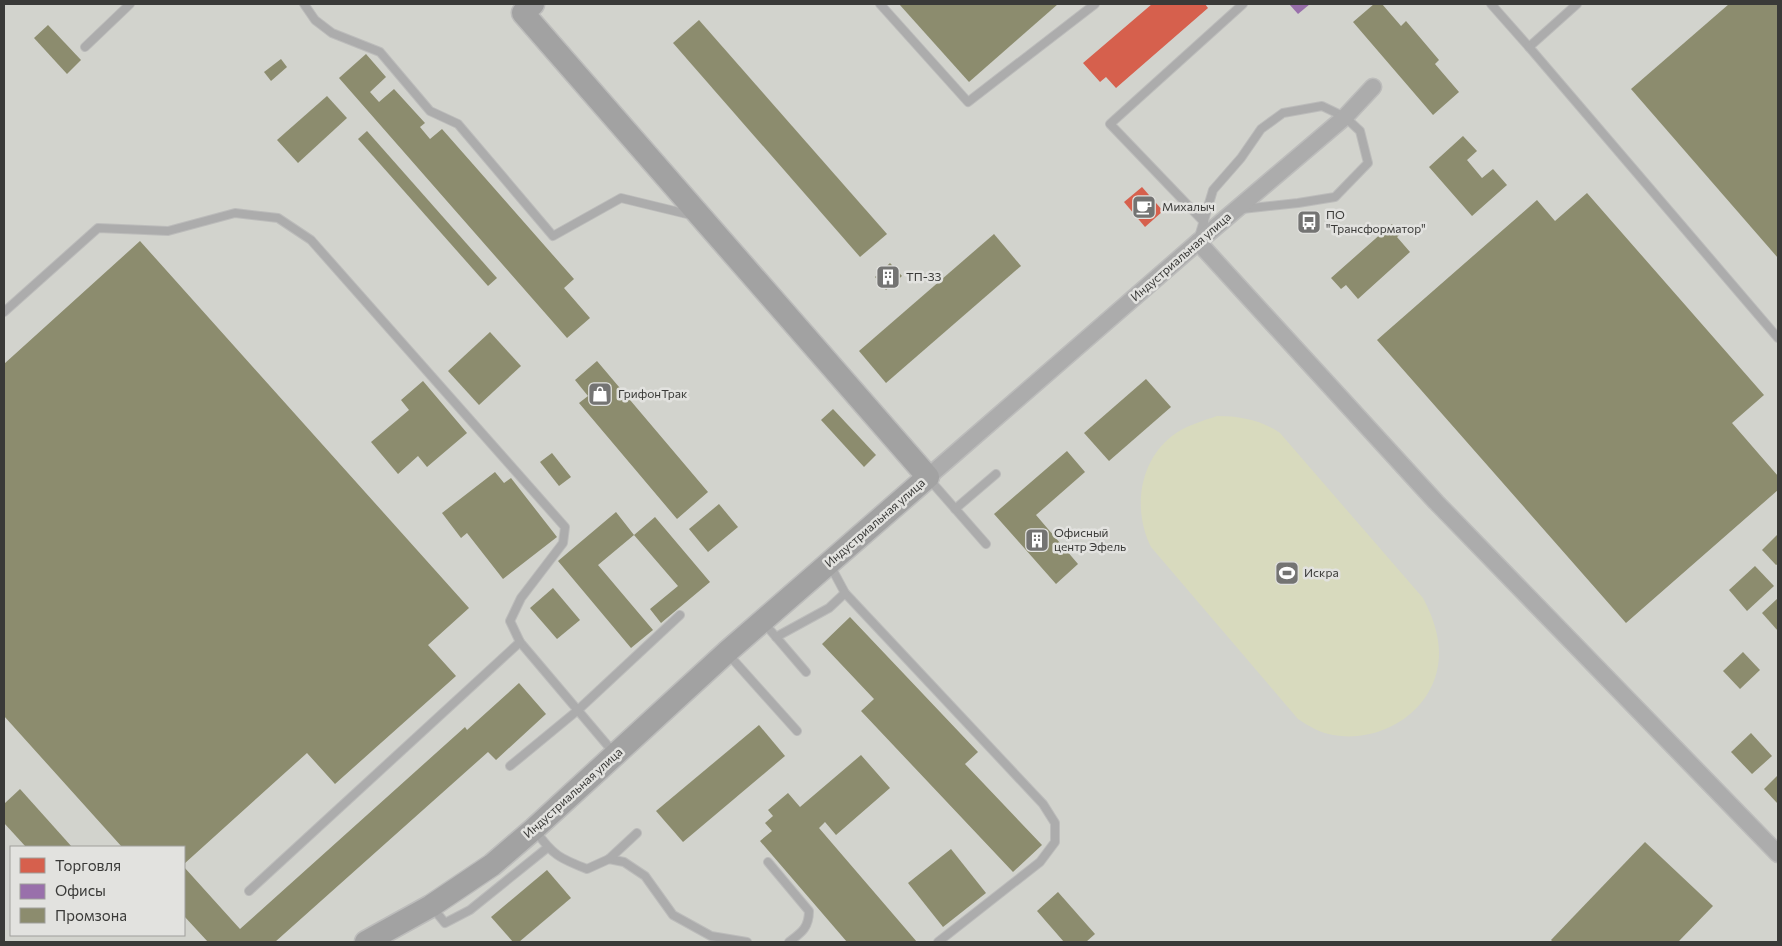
<svg xmlns="http://www.w3.org/2000/svg" width="1782" height="946" viewBox="0 0 1782 946" font-family="Commissioner,sans-serif">
<style>
.built{fill:#d2d3cd;fill-rule:evenodd}
.green{fill:#d8dabe}
.shops{fill:#d6604d}
.offices{fill:#9970ab}
.industry{fill:#8c8c6e}
.lines{fill:none;stroke-linecap:round;stroke-linejoin:round}
.lane-casing{stroke:#bcbcbb;stroke-width:10}
.street-casing{stroke:#bcbcbb;stroke-width:19}
.secondary-casing{stroke:#bcbcbb;stroke-width:25}
.lane{stroke:#acacac;stroke-width:8}
.street{stroke:#acacac;stroke-width:16}
.secondary{stroke:#a2a2a2;stroke-width:22}
.labels{text-anchor:middle;stroke-width:5;stroke-linejoin:round;paint-order:stroke}
.poi-label{font-size:12px;fill:#3a3a38;stroke:#e2e2df;text-anchor:start}
.street-label{font-size:12px;fill:#3a3a38;stroke:#e2e2df}
</style>
<rect width="100%" height="100%" fill="#e1e1e0"/>
<path class="built" d="M4,4H1778V942H4ZM11,847H184V935H11Z"/>
<path class="green" d="M1217,416C1240,416 1261,420 1280,433L1423,598C1432,615 1439,634 1439,653C1439,708 1384,744 1333,735C1321,733 1308,726 1298,719L1151,547C1133,511 1138,463 1172,436C1185,426 1202,421 1217,416Z"/>
<g class="shops">
<polygon points="1152,4 1205,4 1208,8 1116,88 1106,77 1100,82 1083,63"/>
<polygon points="1142,187 1163,211 1145,227 1124,202"/>
</g>
<polygon class="offices" points="1289,4 1310,4 1298,14"/>
<g class="industry">
<polygon points="899,4 1058,4 969,82"/>
<polygon points="1374,4 1382,4 1401,26 1406,21 1439,60 1435,64 1459,92 1433,115 1353,22"/>
<polygon points="1729,4 1778,4 1778,258 1631,89"/>
<polygon points="699,20 887,234 860,257 673,43"/>
<polygon points="48,25 81,60 67,74 34,38"/>
<polygon points="366,54 386,77 370,92 379,102 394,89 425,123 420,127 430,139 442,129 574,279 564,288 590,318 567,338 339,78"/>
<polygon points="281,59 287,67 271,81 264,72"/>
<polygon points="327,96 347,118 298,163 277,140"/>
<polygon points="367,131 497,278 488,286 358,139"/>
<polygon points="1463,136 1477,151 1467,160 1482,178 1493,169 1507,185 1472,216 1429,167"/>
<polygon points="1587,193 1764,395 1732,423 1778,476 1778,490 1626,623 1377,340 1537,200 1555,221"/>
<polygon points="1392,224 1401,234 1397,237 1410,252 1358,299 1346,285 1341,289 1331,278"/>
<polygon points="994,234 1021,266 886,383 859,351"/>
<polygon points="140,241 469,608 428,645 456,676 335,784 307,753 184,864 184,847 122,847 4,716 4,364"/>
<polygon points="890,263 902,276 886,290 875,277"/>
<polygon points="490,332 521,366 479,405 448,371"/>
<polygon points="597,361 708,492 677,519 579,403 588,396 575,380"/>
<polygon points="1146,379 1171,407 1109,461 1084,433"/>
<polygon points="423,381 467,433 427,467 418,456 398,474 371,442 409,410 401,400"/>
<polygon points="833,409 876,455 864,467 821,420"/>
<polygon points="1067,451 1085,472 1036,515 1078,564 1056,584 994,514"/>
<polygon points="552,453 571,477 559,486 540,462"/>
<polygon points="495,472 504,483 511,478 557,537 503,579 467,533 461,538 442,513"/>
<polygon points="719,504 738,527 708,552 689,529"/>
<polygon points="616,512 634,535 598,565 653,630 631,648 558,561"/>
<polygon points="655,517 710,582 661,623 650,609 678,586 634,535"/>
<polygon points="1778,534 1778,564 1776,565 1762,550"/>
<polygon points="1755,566 1774,586 1747,611 1729,590"/>
<polygon points="553,588 580,620 557,639 530,608"/>
<polygon points="1778,598 1778,631 1762,613"/>
<polygon points="850,617 978,752 965,764 1042,845 1013,872 861,711 874,699 822,644"/>
<polygon points="1743,652 1760,670 1740,689 1723,671"/>
<polygon points="519,683 546,714 496,760 488,752 275,942 208,942 184,916 184,867 240,929 465,727 467,730"/>
<polygon points="759,725 785,756 683,842 656,811"/>
<polygon points="1751,733 1772,756 1752,774 1731,752"/>
<polygon points="861,755 890,788 836,835 825,822 819,828 917,942 847,942 760,841 772,831 765,823 773,816 768,810 788,793 800,807"/>
<polygon points="1778,775 1778,804 1764,789"/>
<polygon points="20,789 72,847 26,847 4,823 4,804"/>
<polygon points="1645,842 1713,906 1678,942 1553,942 1551,940"/>
<polygon points="951,849 986,893 943,927 908,883"/>
<polygon points="547,870 571,898 519,942 513,942 491,917"/>
<polygon points="1058,892 1095,934 1086,942 1064,942 1037,911"/>
</g>
<g class="lines">
<g class="lane-casing">
<g id="lane">
<polyline points="304,4 315,20 332,33 380,52 430,111 458,124 553,236 621,198 691,215"/>
<polyline points="880,4 968,102 1095,4"/>
<polyline points="1491,4 1529,47 1577,4"/>
<polyline points="85,47 130,4"/>
<polyline points="1529,47 1778,338"/>
<polyline points="1204,222 1110,124 1243,4"/>
<polyline points="1199,237 1213,190 1241,158 1261,129 1283,113 1322,106 1345,117 1360,131 1368,163 1335,197 1298,203 1242,209"/>
<polyline points="4,312 98,228 168,231 235,213 278,218 311,240 565,527 563,543 521,598 510,621 520,642 614,753"/>
<polyline points="929,479 986,544"/>
<polyline points="955,509 996,474"/>
<polyline points="830,565 845,593 1043,804 1055,823 1055,842 1040,862 938,942"/>
<polyline points="764,623 806,672"/>
<polyline points="776,637 829,608 845,593"/>
<polyline points="728,654 797,731"/>
<polyline points="510,766 578,710 680,615"/>
<path d="M536,831C552,855 561,859 587,869L609,859L624,862L645,876L673,915L711,936L747,942"/>
<polyline points="609,859 637,833"/>
<path d="M768,862L809,911C809,928 801,933 789,942"/>
<polyline points="249,891 520,642"/>
<polyline points="432,907 445,923 470,910 547,848"/>
</g>
</g>
<g class="street-casing">
<g id="street">
<polyline points="1198,242 1436,502 1778,854"/>
<polyline points="928,477 1198,242 1345,117 1373,87"/>
</g>
</g>
<g class="secondary-casing">
<polyline id="secondary" points="366,942 431,906 492,865 534,829 727,652 928,477 523,13 533,4"/>
</g>
<use href="#lane" class="lane"/>
<use href="#street" class="street"/>
<use href="#secondary" class="secondary"/>
</g>
<defs>
<g id="cafe-square" transform="scale(1.25)"><rect x="-9" y="-9" width="18" height="18" rx="4" fill="#747473" stroke="#e2e2df"/><path d="M-5.5-4.5H6V0H3Q3 3.5 0 3.5H-2.5Q-5.5 3.5-5.5 0ZM3-3.2v2h1.7v-2ZM-6 4.5H4V6H-6Z" fill="#fff"/></g>
<g id="bus-square" transform="scale(1.25)"><rect x="-9" y="-9" width="18" height="18" rx="4" fill="#747473" stroke="#e2e2df"/><path d="M-5-6H5V4H4V6H2V4H-2V6H-4V4H-5ZM-3.5-4V0h7V-4ZM-3.5 1.2v1.5H-2V1.2ZM2 1.2v1.5H3.5V1.2Z" fill="#fff"/></g>
<g id="building-square" transform="scale(1.25)"><rect x="-9" y="-9" width="18" height="18" rx="4" fill="#747473" stroke="#e2e2df"/><path d="M-4-6H4V6H1V3H-1V6H-4ZM-2.5-4.3h1.7v1.8h-1.7ZM.8-4.3h1.7v1.8H.8ZM-2.5-1h1.7V.8h-1.7ZM.8-1h1.7V.8H.8Z" fill="#fff"/></g>
<g id="shop-square" transform="scale(1.25)"><rect x="-9" y="-9" width="18" height="18" rx="4" fill="#747473" stroke="#e2e2df"/><path d="M-5-2.5h2.3a2.7 3.5 0 0 1 5.4 0H5L5.5 6h-11ZM-1.5-2.5h3a1.5 2.3 0 0 0-3 0Z" fill="#fff"/></g>
<g id="stadium-square" transform="scale(1.25)"><rect x="-9" y="-9" width="18" height="18" rx="4" fill="#747473" stroke="#e2e2df"/><path d="M0-5a6.5 5 0 1 0 0 10a6.5 5 0 1 0 0-10ZM-3.5-1.8h7v3.6h-7Z" fill="#fff"/></g>
</defs>
<g fill-rule="evenodd">
<use href="#cafe-square" x="1144" y="207"/>
<use href="#bus-square" x="1309" y="222"/>
<use href="#building-square" x="888" y="277"/>
<use href="#shop-square" x="600" y="394"/>
<use href="#building-square" x="1037" y="540"/>
<use href="#stadium-square" x="1287" y="573"/>
</g>
<g class="labels">
<g class="poi-label">
<text x="1162" y="211">Михалыч</text>
<text x="1326" y="219">ПО<tspan x="1326" dy="14">"Трансформатор"</tspan></text>
<text x="906" y="281">ТП-33</text>
<text x="618" y="398">ГрифонТрак</text>
<text x="1054" y="537">Офисный<tspan x="1054" dy="14">центр Эфель</tspan></text>
<text x="1304" y="577">Искра</text>
</g>
<g class="street-label">
<text transform="translate(1181 257) rotate(-41)" y="4">Индустриальная улица</text>
<text transform="translate(875 523) rotate(-41)" y="4">Индустриальная улица</text>
<text transform="translate(573 793) rotate(-42)" y="4">Индустриальная улица</text>
</g>
</g>
<rect width="1782" height="946" fill="none" stroke="#3a3a38" stroke-width="10"/>
<rect x="10" y="846" width="175" height="90" fill="#e2e2df" stroke="#9f9f9c"/>
<rect x="20" y="858" width="25" height="15" fill="#d6604d" stroke="#9f9f9c"/>
<text x="55" y="871" font-size="15" fill="#3a3a38">Торговля</text>
<rect x="20" y="884" width="25" height="15" fill="#9970ab" stroke="#9f9f9c"/>
<text x="55" y="896" font-size="15" fill="#3a3a38">Офисы</text>
<rect x="20" y="908" width="25" height="15" fill="#8c8c6e" stroke="#9f9f9c"/>
<text x="55" y="921" font-size="15" fill="#3a3a38">Промзона</text>
</svg>
